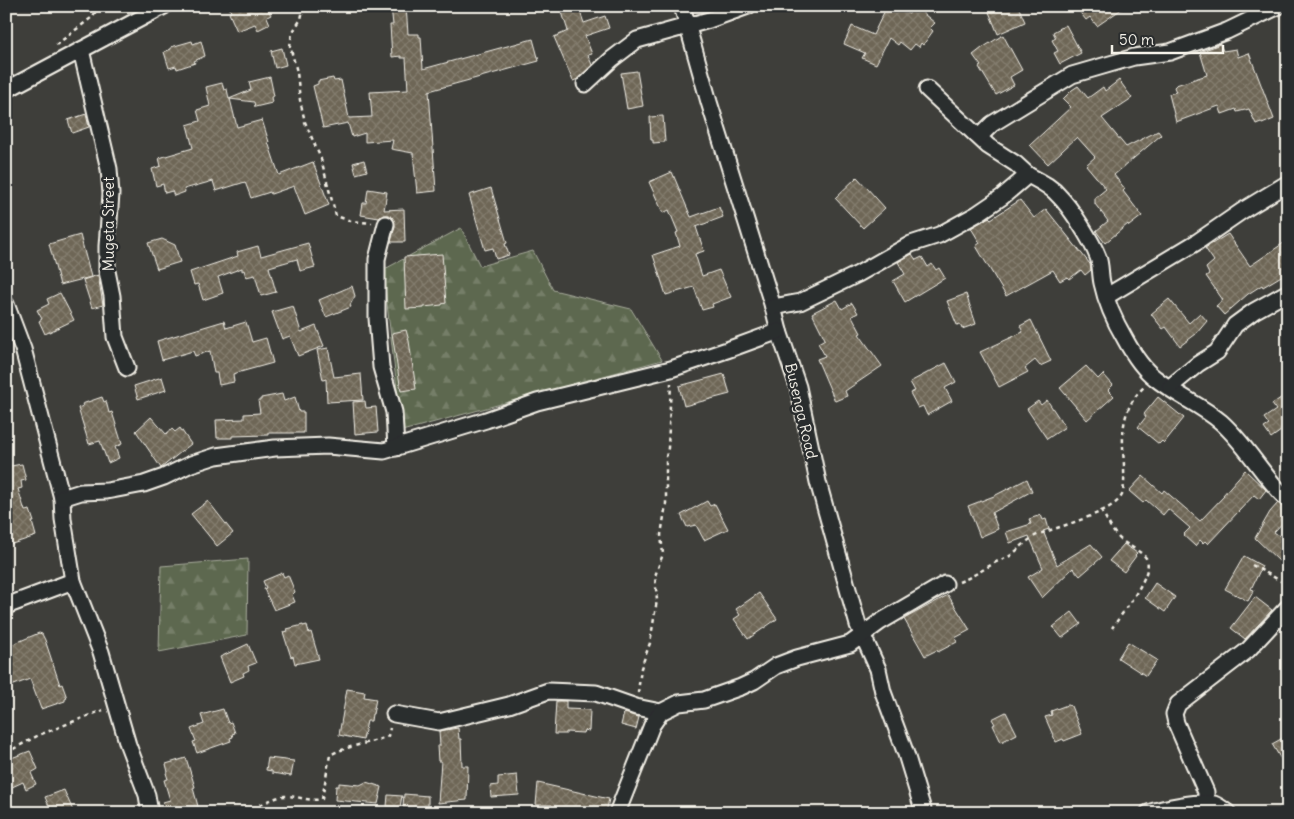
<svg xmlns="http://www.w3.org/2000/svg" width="1294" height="819" viewBox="0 0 1294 819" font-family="Delius,sans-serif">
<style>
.forest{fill:url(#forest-firs);stroke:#a8ac9c}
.building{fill:url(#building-cross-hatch);stroke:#f4f1e8}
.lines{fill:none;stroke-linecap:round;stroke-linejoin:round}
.minor-casing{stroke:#f4f1e8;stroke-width:19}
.path{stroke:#f4f1e8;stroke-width:2.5;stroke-dasharray:4 4;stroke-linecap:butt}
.minor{stroke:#2a2d2e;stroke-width:15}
.labels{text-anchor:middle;stroke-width:5;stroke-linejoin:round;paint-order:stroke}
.street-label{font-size:15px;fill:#f4f1e8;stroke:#2a2d2e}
</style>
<defs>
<pattern id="forest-firs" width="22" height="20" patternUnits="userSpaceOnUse" patternTransform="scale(1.25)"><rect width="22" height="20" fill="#5d684f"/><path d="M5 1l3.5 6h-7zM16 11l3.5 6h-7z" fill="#757e68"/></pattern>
<pattern id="building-cross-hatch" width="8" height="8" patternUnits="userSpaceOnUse" patternTransform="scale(1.25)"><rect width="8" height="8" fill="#6e6656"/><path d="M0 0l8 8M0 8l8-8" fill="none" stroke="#837c6e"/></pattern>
</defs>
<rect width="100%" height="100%" fill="#3e3e3a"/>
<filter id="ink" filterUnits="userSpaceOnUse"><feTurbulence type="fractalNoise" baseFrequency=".02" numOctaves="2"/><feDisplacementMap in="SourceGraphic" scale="10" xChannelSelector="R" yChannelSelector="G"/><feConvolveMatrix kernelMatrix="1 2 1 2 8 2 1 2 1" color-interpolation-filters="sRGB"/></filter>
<g filter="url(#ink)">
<g class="forest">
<polygon points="461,228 480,266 533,251 553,290 631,309 662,360 402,431 383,270"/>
<polygon points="248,559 247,635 159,652 161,566"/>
</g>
<g class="building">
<polygon points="229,6 266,6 271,15 267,17 270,24 258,30 255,24 237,31 229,13 231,12"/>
<polygon points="391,6 406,6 408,34 419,34 419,37 421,37 423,69 533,39 539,61 429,91 436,191 417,193 413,153 391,149 393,140 365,142 365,133 352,137 348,123 323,128 313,86 318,84 318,81 333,78 334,81 341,80 349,118 372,117 370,92 408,90 406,58 401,58 401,56 392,57 390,25 393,25"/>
<polygon points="560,6 578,6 584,23 605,16 609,28 585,36 592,54 588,55 592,65 578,79 573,81 554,37 568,31"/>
<polygon points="887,6 891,6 909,14 914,6 935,23 930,28 933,31 923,45 921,43 919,47 915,44 910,50 900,42 898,45 889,38 876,64 862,58 865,53 844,44 852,26 873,35"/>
<polygon points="1001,6 1018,6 1025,22 998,34 989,12"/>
<polygon points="1075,6 1126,6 1097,26 1090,17 1086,20"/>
<polygon points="1066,25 1081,53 1060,64 1054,53 1058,51 1052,40 1056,38 1053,32"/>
<polygon points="1003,35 1022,70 1010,77 1014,85 996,95 979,67 981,66 973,55 982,48"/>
<polygon points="192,41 193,44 201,41 205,56 194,61 195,63 177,69 176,66 169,68 164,52 171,49 171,47"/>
<polygon points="1220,44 1223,51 1236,49 1238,57 1249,53 1274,119 1262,124 1261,122 1256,124 1249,109 1237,112 1236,109 1222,114 1219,106 1176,122 1169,94 1176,92 1174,87 1176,85 1207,75 1200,52"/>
<polygon points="282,48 286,65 275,68 271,51"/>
<polygon points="637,71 643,106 627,109 621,73"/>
<polygon points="270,77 274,96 271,97 272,103 255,107 254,102 230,99 237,127 262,120 269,142 268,142 279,175 313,162 329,205 305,215 294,186 271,194 270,192 251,198 245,182 216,191 213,181 184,189 185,192 174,196 172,191 165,193 163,184 156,186 152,169 161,166 159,158 193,148 187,125 200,121 197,110 210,106 206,87 222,83 224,90 227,89 229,99 251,90 249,82"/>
<polygon points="1119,80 1132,98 1102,118 1126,147 1158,131 1161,135 1114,175 1125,189 1123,191 1142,216 1129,226 1128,224 1105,243 1096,231 1108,221 1095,204 1095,198 1106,189 1086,165 1095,157 1077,137 1048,164 1030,145 1071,107 1063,99 1072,90 1078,86 1088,98 1103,87 1105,91"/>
<polygon points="86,114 89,127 72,133 68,120"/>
<polygon points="663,116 665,142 653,143 653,140 651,140 650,117"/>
<polygon points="364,160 367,171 356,174 353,163"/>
<polygon points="672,172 691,217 719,207 723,217 696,227 704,251 695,254 702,276 719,270 731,297 712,304 713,307 702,310 694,287 666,295 653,255 680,246 676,233 678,232 669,210 663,213 649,182"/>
<polygon points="857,177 885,208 863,228 835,198"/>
<polygon points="491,188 507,243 505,244 509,255 496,259 493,248 485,250 469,195"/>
<polygon points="368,189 387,192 384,210 404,209 405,242 391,242 395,226 392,217 388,215 383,215 379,218 361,215 363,203 366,203"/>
<polygon points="1020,200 1034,218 1046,209 1090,264 1091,270 1085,275 1081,270 1069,279 1067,277 1060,281 1053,270 1006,296 976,246 980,243 971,228 989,217 991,219"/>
<polygon points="1228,234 1250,266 1288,240 1288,272 1263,287 1262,285 1248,294 1224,315 1216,306 1223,300 1206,276 1209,274 1206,268 1214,261 1205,248"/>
<polygon points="80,235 91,277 60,285 49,244"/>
<polygon points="162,239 175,245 180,262 157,269 148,243"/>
<polygon points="308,243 315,267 300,271 297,259 269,267 276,292 261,296 255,275 246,277 244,270 242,271 242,268 218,277 223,293 203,300 198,284 194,285 190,272 238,256 237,252 258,246 261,256"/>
<polygon points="442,254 446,303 442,304 442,305 424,307 424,308 406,309 404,257"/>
<polygon points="912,254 916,260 922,257 928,267 932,264 936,270 939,268 945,278 905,302 893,281 905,274 898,262"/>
<polygon points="98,275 103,305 92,308 83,280"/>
<polygon points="352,286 355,296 350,305 351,307 326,317 319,300"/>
<polygon points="60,293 74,320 45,334 39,321 42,319 37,310 49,304 47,299"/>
<polygon points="966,294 976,324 962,329 960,324 957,325 947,301"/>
<polygon points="1169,299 1189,323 1200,313 1207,321 1196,334 1180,346 1166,327 1163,329 1151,314"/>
<polygon points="837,300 842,309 852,303 858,313 852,316 861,333 859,334 882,366 845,391 847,396 835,401 817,359 825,356 818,343 825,339 812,313"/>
<polygon points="293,306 301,332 316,326 324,346 298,356 290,336 282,339 272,312"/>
<polygon points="1031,320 1051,361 1040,366 1035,360 1025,368 1028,372 999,387 980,352 1023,332 1020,326"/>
<polygon points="224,321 226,328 246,322 252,342 266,338 273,363 233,374 234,382 219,385 217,373 214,373 210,351 195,356 193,351 162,360 157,341"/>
<polygon points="406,330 409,341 416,389 401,391 392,333"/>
<polygon points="328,348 334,377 361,374 363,400 327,402 326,379 323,380 317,350"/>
<polygon points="946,363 956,382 945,388 952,401 927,415 923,406 918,408 910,393 915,391 910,382"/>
<polygon points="1086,366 1098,379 1103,374 1113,385 1108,390 1114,396 1087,420 1060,388"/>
<polygon points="724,374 730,394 684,406 679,386"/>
<polygon points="162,377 166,390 138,399 134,386"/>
<polygon points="1288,393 1288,426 1271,438 1264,428 1269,425 1264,418 1276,410 1272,404"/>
<polygon points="282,394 284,401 295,397 299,412 304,412 304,433 268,433 268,435 232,436 232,438 217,438 216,420 244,419 244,414 260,413 258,400 261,400 261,398"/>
<polygon points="102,397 104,402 106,401 109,413 112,412 122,444 115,447 119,458 108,463 100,441 89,444 78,408 83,406 82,404"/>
<polygon points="1158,397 1184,418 1164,443 1162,441 1159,444 1138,427 1146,417 1144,414"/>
<polygon points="1047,400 1065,427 1047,439 1027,409 1038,401 1041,405"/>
<polygon points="365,401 366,408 376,407 378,432 355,434 353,402"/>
<polygon points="151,417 166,434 172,429 175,432 180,428 191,444 161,468 136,431"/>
<polygon points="6,460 9,460 11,466 22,464 26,480 21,481 22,488 18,489 25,511 30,510 34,522 32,522 36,536 12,544 6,522"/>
<polygon points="1245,470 1266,490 1259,499 1254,495 1208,544 1205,541 1203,543 1200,540 1195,546 1183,535 1190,528 1168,509 1163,515 1146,500 1143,503 1129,491 1143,476 1162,493 1164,490 1200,521 1224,496 1223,495"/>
<polygon points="1027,479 1032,491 992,513 998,529 980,537 968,506 994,496"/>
<polygon points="208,501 233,533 217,546 191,514"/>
<polygon points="707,501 710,506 715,504 728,529 704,540 696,525 687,527 681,515"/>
<polygon points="1278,503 1288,511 1288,517 1274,532 1288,542 1288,552 1280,562 1255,538 1270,512"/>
<polygon points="1041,515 1043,520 1046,519 1049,529 1043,531 1057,565 1091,544 1102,557 1080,576 1073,568 1042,598 1028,577 1043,568 1029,536 1010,543 1006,532 1031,524 1029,519"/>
<polygon points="1124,544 1137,553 1135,555 1136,556 1124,572 1109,561"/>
<polygon points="1244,556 1262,566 1251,589 1254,590 1248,601 1225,589"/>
<polygon points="282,573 284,577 288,575 295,592 292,595 295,602 274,610 264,589 266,588 263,581"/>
<polygon points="1155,583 1175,597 1165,612 1145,598"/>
<polygon points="759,593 777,619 748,639 734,619 740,615 736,609"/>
<polygon points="948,595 970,630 955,638 957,642 938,652 937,650 925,656 904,619"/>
<polygon points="1255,597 1272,610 1245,639 1231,628"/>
<polygon points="1072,612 1081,624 1062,638 1053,627"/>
<polygon points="303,625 303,626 307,625 309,633 311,632 319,659 295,664 293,656 291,657 283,632 288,631 287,629"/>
<polygon points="39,633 42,634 45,640 60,685 62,684 67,698 65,699 65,701 41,709 30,679 6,688 6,647"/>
<polygon points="1128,642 1157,660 1146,676 1118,658"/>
<polygon points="248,644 256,663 248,666 249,670 243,673 244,676 230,682 220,657"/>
<polygon points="347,689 365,692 364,697 376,699 373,714 372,714 371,721 367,721 363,740 339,735"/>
<polygon points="556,701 566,701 566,709 590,710 589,731 584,730 583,733 566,732 566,734 554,734"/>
<polygon points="1067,705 1071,706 1082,734 1064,741 1063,739 1056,742 1045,717 1052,715 1051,711"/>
<polygon points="223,709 228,723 231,722 235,733 232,734 233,737 230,738 231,741 197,753 193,742 196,741 191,729 204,724 201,715"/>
<polygon points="1006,712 1017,734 1001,742 993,725 995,724 992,719"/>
<polygon points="624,713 639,717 636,729 621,725"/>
<polygon points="458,728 459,739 461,739 462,766 468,766 467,800 438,803 441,761 438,761 437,746 440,746 439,731"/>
<polygon points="1288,735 1288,771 1272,744"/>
<polygon points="30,751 38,769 31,773 36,784 26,789 23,782 10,788 6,780 6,760"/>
<polygon points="186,758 195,787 193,788 199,810 189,813 166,813 163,802 170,800 164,780 168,779 166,773 168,772 166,764"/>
<polygon points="268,758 294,761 291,776 272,773 272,771 266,770"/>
<polygon points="517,775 519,795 491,797 490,786 498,785 498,777"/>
<polygon points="366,782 382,787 378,804 335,800 336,786 339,786 339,783 360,785"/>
<polygon points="538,783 609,799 606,813 580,813 552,808 552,805 536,805"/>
<polygon points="64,790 74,813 52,813 45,797"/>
<polygon points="404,794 428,796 428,809 403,807"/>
<polygon points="388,795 402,796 400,807 387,806"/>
</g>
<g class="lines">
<g class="minor-casing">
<g id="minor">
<polyline points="682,6 709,102 773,307 779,331 798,387 818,482 858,625 878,669 883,692 906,754 924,813"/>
<polyline points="81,50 109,169 111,194 107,246 107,271 112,296 115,337 127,368"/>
<polyline points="585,84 612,59 637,40 709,20 748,6"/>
<polyline points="927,89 988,146 1016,164 1028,175"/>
<polyline points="6,90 164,6"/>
<polyline points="979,137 992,124 1072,75 1134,57 1170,52 1227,31 1279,6"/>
<polyline points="386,224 377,259 377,318 381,367 394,412 396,448"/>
<polyline points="1107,296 1197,242 1242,211 1288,183"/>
<polyline points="6,304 23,349 62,498 63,519 73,581 101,652 128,745 147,795 150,813"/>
<path d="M773,307L800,302L858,274L911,244L939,235L977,214L1002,197L1028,175C1039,181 1051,186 1059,196C1071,208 1092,241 1098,257C1101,265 1100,274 1102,283C1106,302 1115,322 1125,339C1132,352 1143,369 1155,378C1176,395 1201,405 1221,422C1247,445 1263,477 1288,500"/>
<polyline points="1170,387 1198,364 1217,352 1235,325 1254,311 1288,292"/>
<polyline points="62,498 81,492 107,491 144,484 164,477 191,464 216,456 275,448 328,446 384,451 486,420 537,402 671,369 727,350 779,331"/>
<polyline points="6,606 73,581"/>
<polyline points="394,714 439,722 509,705 548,691 596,693 636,707 661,712"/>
<polyline points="1206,803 1206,792 1176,723 1174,714 1178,704 1248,650 1288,607"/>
<polyline points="617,813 652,725 661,712 679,703 704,700 741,687 754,681 776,666 797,658 850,644 880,622 945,584"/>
<path d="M1148,813C1163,808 1201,800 1214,804C1219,806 1224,810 1228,813"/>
</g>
</g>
<g class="path">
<polyline points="302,6 303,10 301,19 292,33 290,46 297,72 300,100 305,122 321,159 336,216 351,221 372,223"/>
<polyline points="56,45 91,18 100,6"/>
<path d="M1101,510C1107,519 1111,530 1118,537C1125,545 1139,549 1146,558C1156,572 1120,616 1112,628"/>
<polyline points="1252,565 1288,585"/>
<path d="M959,582C972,577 984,569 996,562C1001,560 1005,558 1010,556C1019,549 1027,540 1037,535C1056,527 1114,513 1122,495C1125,486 1124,475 1124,465C1122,435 1120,410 1144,387"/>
<polyline points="638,693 641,668 650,643 657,600 655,576 663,554 661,535 666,504 666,457 668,448 671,383"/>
<polyline points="6,753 39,735 103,710"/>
<path d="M246,813C253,808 278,795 286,796C300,796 308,802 322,799L330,755C349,745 369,744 388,736L390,728"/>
</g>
<use href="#minor" class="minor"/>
</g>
</g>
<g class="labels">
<g class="street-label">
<text transform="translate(109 224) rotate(-90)" y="5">Mugeta Street</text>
<text transform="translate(801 411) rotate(77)" y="5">Busenga Road</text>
</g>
</g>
<rect width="1294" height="819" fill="none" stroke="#2a2d2e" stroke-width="25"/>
<rect x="12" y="12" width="1269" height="794" fill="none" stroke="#f4f1e8" stroke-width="2" filter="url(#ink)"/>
<path d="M1112 45v8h111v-8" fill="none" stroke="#f4f1e8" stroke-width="2.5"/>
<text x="1119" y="45" font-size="15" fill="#f4f1e8" stroke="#2a2d2e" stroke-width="4" paint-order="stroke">50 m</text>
</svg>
